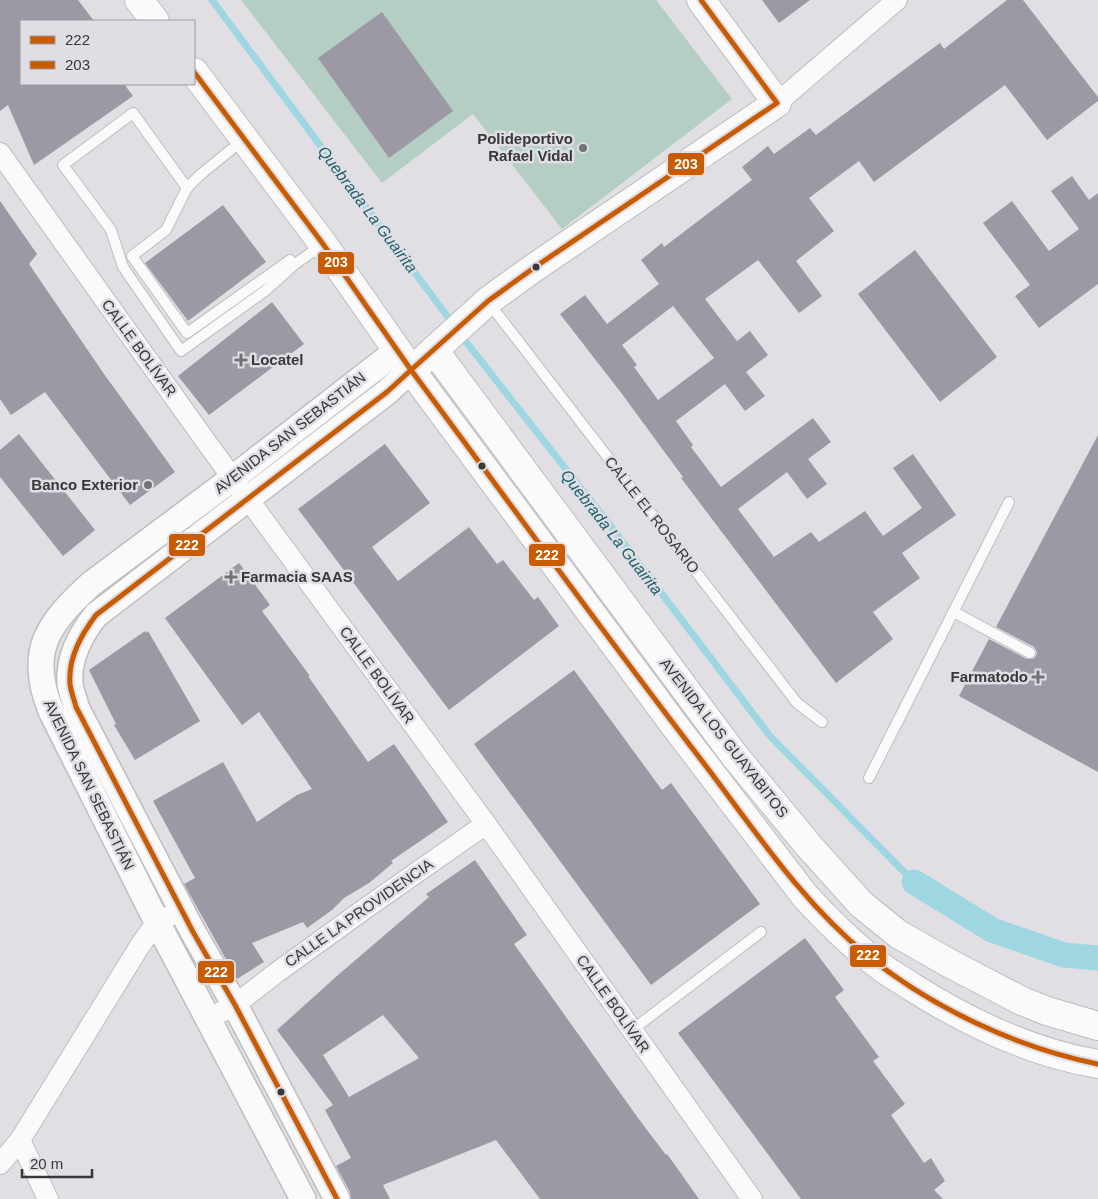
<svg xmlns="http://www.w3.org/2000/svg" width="1098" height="1199" viewBox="0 0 1098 1199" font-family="Arial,sans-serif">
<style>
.green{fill:#b4cec4}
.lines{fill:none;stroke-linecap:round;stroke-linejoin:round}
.stream{stroke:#9ed7e2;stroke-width:7}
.canal{stroke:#9ed7e2;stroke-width:25}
.building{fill:#9c98a4;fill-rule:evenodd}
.service-casing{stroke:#bebdc1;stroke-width:12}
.minor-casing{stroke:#bebdc1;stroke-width:22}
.tertiary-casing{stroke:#bebdc1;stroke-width:28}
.primary-casing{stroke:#bebdc1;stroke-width:30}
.service{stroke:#fafafb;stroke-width:10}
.minor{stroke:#fafafb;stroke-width:20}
.tertiary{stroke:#fafafb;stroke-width:25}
.primary{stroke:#fafafb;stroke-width:28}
.bus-1-casing{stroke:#e0dee5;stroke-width:9}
.bus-2-casing{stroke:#e0dee5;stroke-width:9}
.bus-1{stroke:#c95b00;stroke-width:5}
.bus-2{stroke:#c95b00;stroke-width:5}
.poi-dot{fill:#737276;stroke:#e0dee5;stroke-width:2}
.bus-dot{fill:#38373a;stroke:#e0dee5;stroke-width:2}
.labels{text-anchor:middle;stroke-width:5;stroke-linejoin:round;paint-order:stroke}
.poi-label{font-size:15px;font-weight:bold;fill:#38373a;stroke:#e0dee5;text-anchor:end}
.street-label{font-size:15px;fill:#38373a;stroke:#e0dee5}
.water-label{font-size:16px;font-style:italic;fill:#1d616b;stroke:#e0dee5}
.line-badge{stroke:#e0dee5;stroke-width:2}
.badge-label{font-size:14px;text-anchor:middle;font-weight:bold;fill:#fff}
</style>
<rect width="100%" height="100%" fill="#e1dfe4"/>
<polygon class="green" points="241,0 656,0 732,99 562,229 473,114 382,183"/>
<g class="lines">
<g class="stream">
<polyline points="212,0 453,324"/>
<polyline points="459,333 602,515 770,736 914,882"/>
</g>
<polyline class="canal" points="914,882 992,930 1064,955 1098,958"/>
</g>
<g class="building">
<polygon points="0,0 78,0 94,21 21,21 21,84 124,84 133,96 34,165 8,105 0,111"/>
<polygon points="762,0 810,0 779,23"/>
<path d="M1007,0H1023L1098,97V101L1047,140L1005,85L874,182L859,161L809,198L834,231L796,261L822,296L799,313L758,260L705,299L737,341L750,331L768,355L746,372L765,396L745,411L725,384L676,421L693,445L691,447L721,487L813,418L831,442L808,459L827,484L807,499L787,472L738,509L774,557L811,532L819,542L865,511L883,536L922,508L893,468L913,454L956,515L902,553L920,578L873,612L893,639L836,683L681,478L683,477L619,390L560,314L585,295L607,324L659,284L641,260L662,243L664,247L752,180L742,167L768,146L774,154L810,128L816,135L940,43L944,49ZM673,306L714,358L658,400L634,367L637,365L622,345Z"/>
<polygon points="382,12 453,111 389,158 318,58"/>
<polygon points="1072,176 1089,200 1098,193 1098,284 1039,328 1015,296 1030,285 983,223 1012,201 1049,251 1079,229 1051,191"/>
<polygon points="0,201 37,254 29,264 104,374 175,472 130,505 45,392 11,415 0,399"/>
<polygon points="223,205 266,262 188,321 145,263"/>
<polygon points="915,250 997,357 940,402 858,294"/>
<polygon points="272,302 304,344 209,415 178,376"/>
<polygon points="19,434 95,530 63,556 0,477 0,450"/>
<polygon points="1098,435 1098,772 959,696 989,639 1027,659 1033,659 1036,656 1037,652 1034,647 996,627"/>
<polygon points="385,444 430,503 372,547 398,581 469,527 497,564 503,560 534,600 538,597 559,626 449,710 298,509"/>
<polygon points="239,563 270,605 262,611 310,676 308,676 368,762 394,744 448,822 391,861 393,863 369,883 344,898 332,910 307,928 303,922 252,943 264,962 237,979 184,884 195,878 153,801 223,762 257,822 297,795 312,789 259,712 242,725 165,618"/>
<polygon points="145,631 146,633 148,631 200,721 135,760 114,725 116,724 89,670"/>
<polygon points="574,670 662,790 671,783 760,904 651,985 474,744"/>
<path d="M475,860L527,935L514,944L638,1118L666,1155L667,1154L699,1199H540L496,1140L383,1185L390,1199H351L350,1192L336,1166L351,1158L325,1110L333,1105L277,1030L338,975L429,897L426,894ZM383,1015L419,1058L349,1097L323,1055Z"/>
<polygon points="805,938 844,990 835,997 879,1057 873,1061 905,1104 891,1115 924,1163 931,1158 945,1181 934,1190 943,1199 801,1199 678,1033"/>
</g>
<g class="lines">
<g class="service-casing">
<g id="service">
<polyline points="244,139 200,175 187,188 166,230 132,256 187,333 290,260"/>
<polyline points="187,188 133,113 63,165 111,230 123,267 181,351 265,291 295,264 322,245"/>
<polyline points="489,303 797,703 822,722"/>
<polyline points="954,612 1030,653"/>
<polyline points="869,778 1009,502"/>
<polyline points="632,1030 761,932"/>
</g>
</g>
<g class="minor-casing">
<g id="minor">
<polyline points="777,103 897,0"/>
<polyline points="0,153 207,443 486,824 752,1199"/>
<polyline points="208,1019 235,1005 276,973 366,908 486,824"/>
<polyline points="20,1140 48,1199"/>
<polyline points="0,1164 20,1140 141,944 157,922 182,910"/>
</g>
</g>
<g class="tertiary-casing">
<g id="tertiary">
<path d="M303,1199L157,922L51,711C27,652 47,624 91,584L233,478L398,350"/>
<path d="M337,1199L235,1005L193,932L76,707C75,700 71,692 70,684C68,658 80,635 96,615L387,392L411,370"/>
</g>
</g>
<g class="primary-casing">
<g id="primary">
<polyline points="139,0 155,21"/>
<path d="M194,72L323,244L411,370L675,726L805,896C828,921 853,946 880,966C890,974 902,980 912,987C969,1023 1032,1053 1098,1064"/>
<polyline points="434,350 734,755 808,845 861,904 898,934 949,963 1022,1001 1047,1011 1098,1026"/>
<polyline points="421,362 488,301 535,267 777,103 701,0"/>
</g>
</g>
<use href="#service" class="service"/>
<use href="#minor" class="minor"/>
<use href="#tertiary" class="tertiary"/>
<use href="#primary" class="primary"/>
<g class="bus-1-casing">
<path id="bus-1" d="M337,1199L235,1005L193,932L76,707C74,699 71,692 70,684C68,658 81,635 96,615L387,392L411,370C507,499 601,630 699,757C752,826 800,901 868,956C932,1008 1018,1048 1098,1064"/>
</g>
<g class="bus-2-casing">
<polyline id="bus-2" points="194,72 323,244 411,370 488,301 535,267 777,103 701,0"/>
</g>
<use href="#bus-1" class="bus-1"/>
<use href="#bus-2" class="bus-2"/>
</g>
<g class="poi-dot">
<circle cx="583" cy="148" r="5"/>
<path d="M238.5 352.5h5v5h5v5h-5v5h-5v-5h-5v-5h5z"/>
<circle cx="148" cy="485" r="5"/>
<path d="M228.5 569.5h5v5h5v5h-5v5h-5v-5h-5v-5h5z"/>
<path d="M1035.5 669.5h5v5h5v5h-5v5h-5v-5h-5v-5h5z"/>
</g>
<g class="bus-dot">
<circle cx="536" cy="267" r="4.5"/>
<circle cx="482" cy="466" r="4.5"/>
<circle cx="281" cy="1092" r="4.5"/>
</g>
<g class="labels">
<g class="poi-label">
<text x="573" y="144">Polideportivo<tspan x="573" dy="17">Rafael Vidal</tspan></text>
<text x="251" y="365" text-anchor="start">Locatel</text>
<text x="138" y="490">Banco Exterior</text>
<text x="241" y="582" text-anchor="start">Farmacia SAAS</text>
<text x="1028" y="682">Farmatodo</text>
</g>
<g class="street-label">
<text transform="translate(139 348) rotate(54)" y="5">CALLE BOLÍVAR</text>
<text transform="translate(290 433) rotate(-38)" y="5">AVENIDA SAN SEBASTIÁN</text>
<text transform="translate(652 515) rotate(52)" y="5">CALLE EL ROSARIO</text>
<text transform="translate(377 675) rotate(54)" y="5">CALLE BOLÍVAR</text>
<text transform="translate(724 738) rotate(52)" y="5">AVENIDA LOS GUAYABITOS</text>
<text transform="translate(89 785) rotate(64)" y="5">AVENIDA SAN SEBASTIÁN</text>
<text transform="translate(359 913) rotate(-35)" y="5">CALLE LA PROVIDENCIA</text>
<text transform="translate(613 1004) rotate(55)" y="5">CALLE BOLÍVAR</text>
</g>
<g class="water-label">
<text transform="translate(368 209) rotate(53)" y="6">Quebrada La Guairita</text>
<text transform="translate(612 532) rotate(52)" y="6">Quebrada La Guairita</text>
</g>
</g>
<g class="line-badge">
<rect x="667" y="152" width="38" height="24" rx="5" fill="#c95b00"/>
<rect x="317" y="251" width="38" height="24" rx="5" fill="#c95b00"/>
<rect x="168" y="533" width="38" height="24" rx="5" fill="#c95b00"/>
<rect x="528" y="543" width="38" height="24" rx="5" fill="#c95b00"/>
<rect x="849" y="944" width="38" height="24" rx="5" fill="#c95b00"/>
<rect x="197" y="960" width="38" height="24" rx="5" fill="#c95b00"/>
</g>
<g class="badge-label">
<text x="686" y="169">203</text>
<text x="336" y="267">203</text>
<text x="187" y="550">222</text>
<text x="547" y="560">222</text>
<text x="868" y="960">222</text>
<text x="216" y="977">222</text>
</g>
<rect x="20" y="20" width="175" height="65" fill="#e0dee5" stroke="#9d9ba1"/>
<rect x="30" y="36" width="25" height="8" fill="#c95b00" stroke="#9d9ba1"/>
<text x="65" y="45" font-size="15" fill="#38373a">222</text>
<rect x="30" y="61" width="25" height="8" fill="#c95b00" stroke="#9d9ba1"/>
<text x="65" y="70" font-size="15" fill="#38373a">203</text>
<path d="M22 1169v8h70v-8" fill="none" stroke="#38373a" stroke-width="2.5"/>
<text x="30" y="1169" font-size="15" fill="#38373a" stroke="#e0dee5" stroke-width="4" paint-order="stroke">20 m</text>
</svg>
